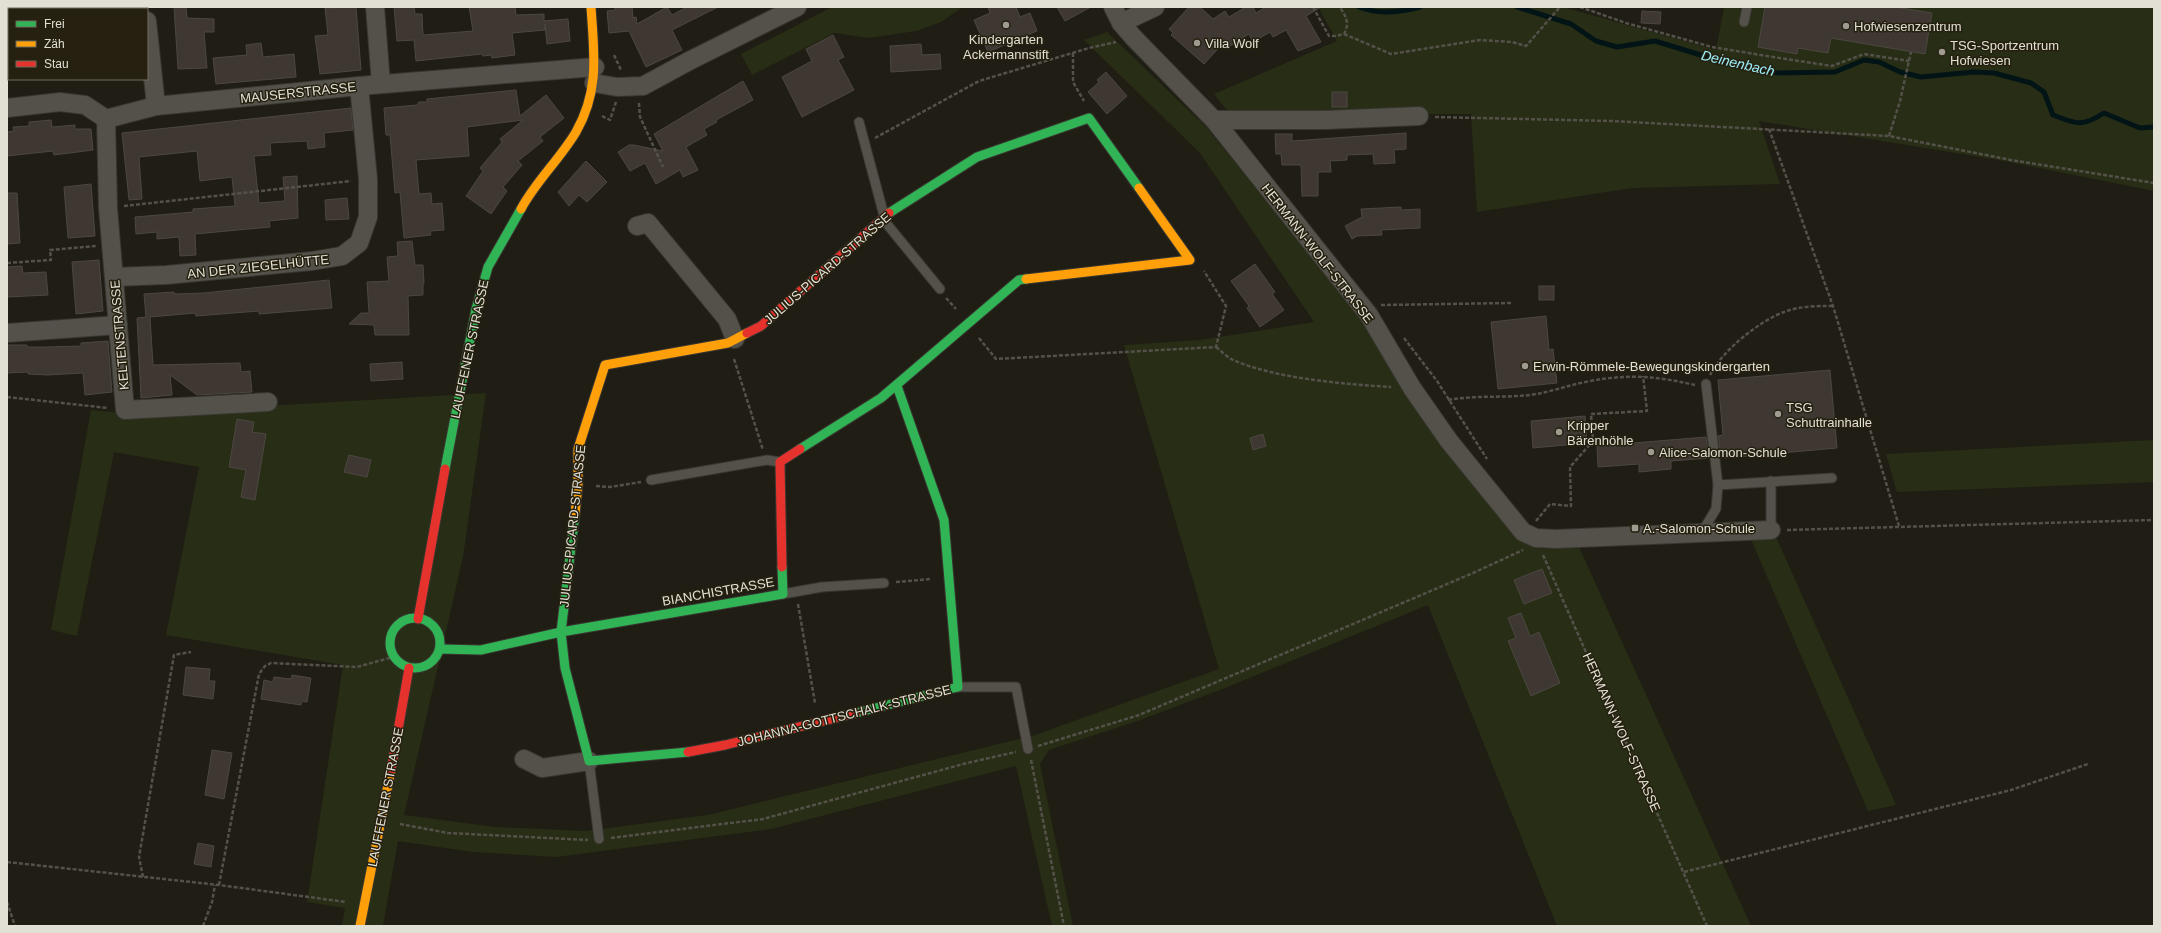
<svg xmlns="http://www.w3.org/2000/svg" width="2161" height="933" viewBox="0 0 2161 933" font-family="Helvetica,sans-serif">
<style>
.green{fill:#272e15}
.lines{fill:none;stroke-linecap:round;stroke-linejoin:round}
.stream{stroke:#031417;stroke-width:5}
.building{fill:#3f3832;stroke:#4c4741}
.lane-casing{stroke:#383630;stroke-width:11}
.street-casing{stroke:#383630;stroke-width:20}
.fast-casing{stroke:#383630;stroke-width:11}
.slow-casing{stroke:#383630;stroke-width:11}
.jam-casing{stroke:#383630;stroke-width:11}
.path{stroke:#54514a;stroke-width:2.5;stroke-dasharray:4 2;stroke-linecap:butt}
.lane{stroke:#53514a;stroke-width:9}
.street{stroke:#53514a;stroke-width:18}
.fast{stroke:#30b455;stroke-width:9}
.slow{stroke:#ff9f0a;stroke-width:9}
.jam{stroke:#e5322d;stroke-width:9}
.poi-dot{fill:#9e9b91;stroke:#25200f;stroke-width:1.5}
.labels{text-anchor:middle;stroke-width:3;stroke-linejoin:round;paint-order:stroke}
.poi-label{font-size:13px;fill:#e2dfd4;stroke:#25200f;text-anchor:start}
.street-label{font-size:13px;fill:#e2dfd4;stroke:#25200f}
.water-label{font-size:14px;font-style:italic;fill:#9aeef9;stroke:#25200f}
</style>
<rect width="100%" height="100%" fill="#201d14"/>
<g class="green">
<polygon points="832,7 963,7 941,22 916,31 869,38 834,33 752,75 741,54"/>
<polygon points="1318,7 1563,7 1716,50 1724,7 2154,7 2154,191 1999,160 1759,121 1780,184 1632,188 1477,212 1471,114 1230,114 1214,94 1337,41"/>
<polygon points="1107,32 1206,127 1318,265 1364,316 1519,536 1542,549 1579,547 1751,926 1557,926 1428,605 1225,688 1140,720 1049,750 1040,764 1073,926 1052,926 1016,766 771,829 556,857 473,852 398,841 383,926 342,926 345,908 307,902 343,665 166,635 199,467 114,452 77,636 51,630 91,410 132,414 486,393 463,557 404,815 495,827 586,831 708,815 1035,735 1219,669 1124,345 1200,340 1314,322 1200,153 1084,40"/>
<polygon points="2154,440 2154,482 1897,492 1886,454"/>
<polygon points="1750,537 1776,537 1896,805 1868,811"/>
</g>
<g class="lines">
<g class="stream">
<path d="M1359,7C1378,15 1401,12 1420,7"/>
<path d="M1517,7L1571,24L1596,41L1617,47L1655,41L1730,64L1778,73L1835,72L1864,60L1879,62L1900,72L1921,77L1974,72L1994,73L2031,83L2044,92L2053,115C2075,124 2083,127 2104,113L2140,128L2154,127"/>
</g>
</g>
<g class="building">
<polygon points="174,7 186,7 187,18 214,19 214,32 204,32 207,68 178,69"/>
<polygon points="356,7 361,70 320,74 315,36 328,35 325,8"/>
<polygon points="394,7 414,7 415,14 422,14 423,35 473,31 469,7 515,7 516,15 544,14 544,21 568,19 570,41 547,44 545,24 545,30 512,33 515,55 492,58 491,55 483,56 482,54 416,61 414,40 397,41"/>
<polygon points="615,7 632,7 633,18 636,17 637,24 667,7 672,15 687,7 718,7 672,30 682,50 646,67 629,31 609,33 607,11 615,10"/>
<polygon points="988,7 1016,7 1020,17 1030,13 1037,31 988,52 974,20 990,13"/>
<polygon points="1057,7 1091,7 1065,21"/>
<polygon points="1189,7 1200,7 1213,19 1225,11 1229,17 1246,7 1253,7 1256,13 1266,7 1321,7 1306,16 1321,42 1298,51 1286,30 1273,37 1270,32 1253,42 1249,34 1230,46 1226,40 1204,64 1171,35 1173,33 1169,29"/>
<polygon points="1765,7 1895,7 1932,13 1925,54 1831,38 1828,53 1798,48 1797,54 1758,47"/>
<polygon points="1642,11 1661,12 1660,24 1641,23"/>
<polygon points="833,35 844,57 838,60 854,90 802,117 782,77 812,61 806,49"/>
<polygon points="261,43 263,57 294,54 296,77 216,84 213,58 247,55 246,45"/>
<polygon points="921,44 922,55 940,54 941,69 891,72 890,46"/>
<polygon points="1106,72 1127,96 1107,114 1088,92 1099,82 1097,80"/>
<polygon points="743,81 753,100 716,120 717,122 704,129 707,135 686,147 698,170 683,177 680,170 656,184 645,163 630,171 618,152 629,145 634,145 663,151 654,134"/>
<polygon points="516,90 520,116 546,95 564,118 540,137 543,141 518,161 522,165 503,187 507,191 491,214 466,196 483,171 480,168 502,142 500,139 523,120 467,127 469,156 416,160 419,194 431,193 432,204 442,203 444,230 430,231 431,235 404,238 400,192 395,193 390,135 386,135 384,108 417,105 419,102 427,102 427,99"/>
<rect x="1332" y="92" width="15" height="15"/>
<polygon points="351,108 353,130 324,133 325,147 308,149 307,141 270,143 271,155 254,156 259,203 285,201 283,177 297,176 298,218 269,221 270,227 195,234 196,255 180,256 179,237 157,239 157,232 136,234 135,217 193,212 193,209 235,206 232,177 200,181 197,151 139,157 142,199 129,200 122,133"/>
<polygon points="51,120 52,127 75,125 75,129 91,129 93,150 54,155 53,151 7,156 7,132 14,131 13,127 29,126 29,122"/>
<polygon points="1406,133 1406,149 1394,150 1395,163 1374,164 1373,154 1347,155 1347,160 1330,161 1331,172 1318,172 1318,196 1302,196 1301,165 1282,165 1281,154 1276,154 1275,134 1292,134 1292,141"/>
<polygon points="586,161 607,182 587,202 579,195 569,206 558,192"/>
<polygon points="91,184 95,236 68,238 64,187"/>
<polygon points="7,193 17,193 20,243 7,244"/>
<polygon points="347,198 349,219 326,220 325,200"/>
<polygon points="1401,207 1401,210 1420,209 1420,228 1381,230 1382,235 1357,236 1352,239 1345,226 1362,217 1361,209"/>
<polygon points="412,241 415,265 423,265 424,283 423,283 423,295 408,296 409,335 375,335 374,325 349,324 361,313 369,313 367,282 389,281 387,257 398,256 397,242"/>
<polygon points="99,260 103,311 76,314 72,262"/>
<polygon points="1255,264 1275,292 1272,294 1284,310 1260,327 1247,308 1249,306 1231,281"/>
<polygon points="22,266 23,273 46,272 48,295 7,297 7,267"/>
<polygon points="329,280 332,308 259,314 259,311 196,316 195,313 150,317 153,365 240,363 241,372 250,371 252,392 197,395 170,375 172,395 141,398 137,318 146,317 144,294 174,292 175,294 204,293"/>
<rect x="1539" y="286" width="15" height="14"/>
<polygon points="1546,316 1549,350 1553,349 1557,383 1498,389 1491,322"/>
<polygon points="108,341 112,392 85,395 83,373 47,375 28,374 28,372 7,373 7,345 27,345 27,347 46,347 81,346 81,343"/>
<polygon points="402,362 403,379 371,381 370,364"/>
<polygon points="1830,370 1837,448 1725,458 1725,457 1721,457 1718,436 1723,435 1718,380"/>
<polygon points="1585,416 1587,443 1533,448 1531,421"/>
<polygon points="237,419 254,422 252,432 266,434 255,500 241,497 246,470 229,467"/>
<polygon points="1263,434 1266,446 1253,450 1250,438"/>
<polygon points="1706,437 1709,458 1671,461 1671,469 1639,472 1639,464 1598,467 1597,446"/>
<polygon points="349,455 371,460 367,477 344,472"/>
<polygon points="1542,569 1552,593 1524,604 1514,580"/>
<polygon points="1521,613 1530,636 1539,632 1560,683 1531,696 1508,641 1516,638 1508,618"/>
<polygon points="186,667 210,669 209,681 215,681 213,699 183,695"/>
<polygon points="292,675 311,678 307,702 302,701 301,705 261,699 264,680 273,682 274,677 291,679"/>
<polygon points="212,750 232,753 224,799 205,795"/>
<polygon points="198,843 214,846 211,867 194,864"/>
</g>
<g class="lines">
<g class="lane-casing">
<g id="lane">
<polyline points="1744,22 1747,7"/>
<polyline points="859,122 886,223 940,289"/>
<polyline points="1706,384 1718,485"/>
<polyline points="651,480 767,460 780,462"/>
<polyline points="1771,481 1771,530"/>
<polyline points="1702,532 1716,509 1718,485 1832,478"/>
<polyline points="783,594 822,587 884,583"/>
<polyline points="958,687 1016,687 1028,749"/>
<polyline points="589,761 599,839"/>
</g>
</g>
<g class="street-casing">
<g id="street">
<polyline points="375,7 381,84"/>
<polyline points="1113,7 1121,23 1134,38 1214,120 1369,315 1412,388 1449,441 1523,532 1536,538 1555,539 1771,530"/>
<polyline points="147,21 156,106"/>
<polyline points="1121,23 1155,7"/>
<polyline points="594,83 617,87 643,86 689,61 797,7"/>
<polyline points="7,108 60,102 85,105 106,119 156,106 359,86 595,67"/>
<polyline points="106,119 108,208 125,410 268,402"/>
<polyline points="1214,120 1325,120 1419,116"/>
<polyline points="637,226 648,223 727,319 735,339"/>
<polyline points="114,277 166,275 312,261 342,256 359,243 368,217 368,179 359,86"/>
<polyline points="7,333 118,325"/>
<polyline points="524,759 542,768 589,761"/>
</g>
</g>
<g class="fast-casing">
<g id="fast">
<polyline points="889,213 977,157 1089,118 1139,188"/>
<polyline points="800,449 881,398 1019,280 1026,279"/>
<polyline points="445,469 476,309 488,267 521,209"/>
<polyline points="575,514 561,632 565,668 589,761 688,752"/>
<circle cx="415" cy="643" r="25"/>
<polyline points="440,649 481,650 561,632 783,594 782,567"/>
<polyline points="856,713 958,687 944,520 897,386"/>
</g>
</g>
<g class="slow-casing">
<g id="slow">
<path d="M521,209C536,181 560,159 576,132C600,90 594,53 591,7"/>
<polyline points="1026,279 1190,260 1139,188"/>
<polyline points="575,514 578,485 578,449 605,365 728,343 747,333"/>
<polyline points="360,926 391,770"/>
</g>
</g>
<g class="jam-casing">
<g id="jam">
<polyline points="747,333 761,326 889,213"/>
<polyline points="782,567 780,462 800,449"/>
<polyline points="418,619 445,469"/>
<polyline points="688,752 725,745 856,713"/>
<polyline points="391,770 409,668"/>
</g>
</g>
<g class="path">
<path d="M1313,7L1329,36H1336L1344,34C1350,23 1346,17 1340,7"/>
<polyline points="1580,7 1626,23 1712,47 1773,57 1832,66 1864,54 1909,61"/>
<polyline points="1919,7 1919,8"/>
<polyline points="1344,34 1391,54 1480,40 1512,42 1526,46 1560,7"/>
<polyline points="1073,53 1073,82 1084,101"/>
<polyline points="614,55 621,70"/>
<polyline points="639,103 640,117 663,167"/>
<polyline points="602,116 610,120 616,102"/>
<polyline points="1435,117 1612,121 1889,136 2011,160 2154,183"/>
<polyline points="1769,129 1833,306 1899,526"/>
<polyline points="1889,136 1900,101 1911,52"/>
<polyline points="875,138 979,81 1089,48 1116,42"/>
<polyline points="124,206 351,181"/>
<polyline points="7,263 51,260 50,250 96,246"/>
<polyline points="946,298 956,309"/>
<polyline points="1381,305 1511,303"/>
<polyline points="979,338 996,359 1216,347 1226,306 1204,271"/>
<polyline points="1404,338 1437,381 1487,459"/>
<path d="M1216,347C1221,351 1227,357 1233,360C1277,379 1344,384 1391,387"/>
<polyline points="734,359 763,450"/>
<path d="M1710,375C1722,351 1759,321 1784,312C1799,306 1817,306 1833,306"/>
<polyline points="7,397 108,408"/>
<path d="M1448,400C1476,395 1503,398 1530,395C1551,392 1569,385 1590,381C1629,374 1656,376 1695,385"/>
<polyline points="596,486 610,487 641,482"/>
<polyline points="1536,521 1550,504 1571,506 1570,467 1593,441 1591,414 1647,411 1643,376"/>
<polyline points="1787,530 2154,520"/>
<polyline points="1543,555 1707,926"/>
<polyline points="896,582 931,579"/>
<polyline points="798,604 815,703"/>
<polyline points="1038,746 1139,715 1473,573 1523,550"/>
<polyline points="1031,760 1064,926"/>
<polyline points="400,824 448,833 588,840"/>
<polyline points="611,838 763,819 967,763 1016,752"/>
<polyline points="7,862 219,885 346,902"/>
<polyline points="1684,872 2011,790 2088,764"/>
<polyline points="143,877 139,857 174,655 191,652"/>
<polyline points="219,885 259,674 265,666 271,663 357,667 393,657"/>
<polyline points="7,902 15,926"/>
<polyline points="203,926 212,902 215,885"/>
</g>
<use href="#lane" class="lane"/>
<use href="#street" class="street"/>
<use href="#fast" class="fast"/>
<use href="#slow" class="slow"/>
<use href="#jam" class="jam"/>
</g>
<g class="poi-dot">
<circle cx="1006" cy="25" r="4"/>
<circle cx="1846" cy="26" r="4"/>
<circle cx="1197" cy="43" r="4"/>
<circle cx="1942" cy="52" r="4"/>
<circle cx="1525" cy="366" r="4"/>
<circle cx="1778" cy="414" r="4"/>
<circle cx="1559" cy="432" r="4"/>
<circle cx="1651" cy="452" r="4"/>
<rect x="1631" y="524" width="8" height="8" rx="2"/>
</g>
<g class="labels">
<g class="poi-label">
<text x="1854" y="31">Hofwiesenzentrum</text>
<text x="1006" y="44" text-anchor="middle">Kindergarten<tspan x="1006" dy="15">Ackermannstift</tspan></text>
<text x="1205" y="48">Villa Wolf</text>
<text x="1950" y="50">TSG-Sportzentrum<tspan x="1950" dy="15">Hofwiesen</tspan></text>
<text x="1533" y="371">Erwin-Römmele-Bewegungskindergarten</text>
<text x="1786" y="412">TSG<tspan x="1786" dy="15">Schuttrainhalle</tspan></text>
<text x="1567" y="430">Kripper<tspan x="1567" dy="15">Bärenhöhle</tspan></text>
<text x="1659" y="457">Alice-Salomon-Schule</text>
<text x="1643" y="533">A.-Salomon-Schule</text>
</g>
<g class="street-label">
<text transform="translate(298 92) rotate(-6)" y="5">MAUSERSTRASSE</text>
<text transform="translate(1318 253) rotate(52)" y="5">HERMANN-WOLF-STRASSE</text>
<text transform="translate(258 266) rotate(-6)" y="5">AN DER ZIEGELHÜTTE</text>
<text transform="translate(827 268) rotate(-41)" y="5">JULIUS-PICARD-STRASSE</text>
<text transform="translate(119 335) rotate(-95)" y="5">KELTENSTRASSE</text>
<text transform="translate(469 349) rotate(-78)" y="5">LAUFFENER STRASSE</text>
<text transform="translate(572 526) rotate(-84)" y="5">JULIUS-PICARD-STRASSE</text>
<text transform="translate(718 591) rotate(-10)" y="5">BIANCHISTRASSE</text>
<text transform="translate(844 715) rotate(-14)" y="5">JOHANNA-GOTTSCHALK-STRASSE</text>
<text transform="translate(1622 732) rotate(66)" y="5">HERMANN-WOLF-STRASSE</text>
<text transform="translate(385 797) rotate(-79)" y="5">LAUFFENER STRASSE</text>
</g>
<g class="water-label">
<text transform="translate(1738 63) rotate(13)" y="5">Deinenbach</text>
</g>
</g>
<rect width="2161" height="933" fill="none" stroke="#e2dfd4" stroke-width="16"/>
<rect x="8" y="8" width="140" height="72" fill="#25200f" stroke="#716c5e"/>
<rect x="16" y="21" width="20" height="6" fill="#30b455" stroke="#716c5e"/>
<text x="44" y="28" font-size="12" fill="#e2dfd4">Frei</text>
<rect x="16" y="41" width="20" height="6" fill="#ff9f0a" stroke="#716c5e"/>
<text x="44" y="48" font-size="12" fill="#e2dfd4">Zäh</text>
<rect x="16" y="61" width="20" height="6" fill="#e5322d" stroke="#716c5e"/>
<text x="44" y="68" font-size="12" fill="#e2dfd4">Stau</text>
</svg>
